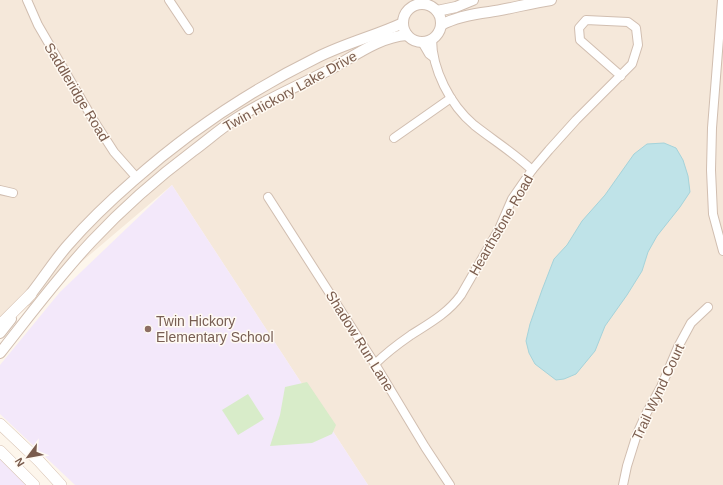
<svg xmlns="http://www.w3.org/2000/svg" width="723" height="485" viewBox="0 0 723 485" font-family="Helvetica,sans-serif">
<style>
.residential{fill:#f5e8da}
.education{fill:#f3e8fa}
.green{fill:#d8ecc9}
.water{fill:#bfe3e8;stroke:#a5d3da}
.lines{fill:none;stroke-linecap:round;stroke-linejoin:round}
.minor-casing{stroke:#d1beb0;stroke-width:10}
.tertiary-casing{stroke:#d1beb0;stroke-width:12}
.secondary-casing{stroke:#d6c0b0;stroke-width:12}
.minor{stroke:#fff;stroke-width:8}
.tertiary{stroke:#fff;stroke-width:10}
.secondary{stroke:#fff;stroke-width:11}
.education-dot{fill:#8d6e63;stroke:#fffaf3;stroke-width:1.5}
.labels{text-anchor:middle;stroke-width:3;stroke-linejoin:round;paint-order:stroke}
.street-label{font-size:14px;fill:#7a5c4d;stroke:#fffaf3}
.education-label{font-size:14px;fill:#785e54;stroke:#fffaf3;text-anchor:start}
</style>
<rect width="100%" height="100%" fill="#fdf6ec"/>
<polygon class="residential" points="0,0 723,0 723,485 368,485 172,185 0,331"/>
<g class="education">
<polygon points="172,185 368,485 75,485 0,414 0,365 60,292"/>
<polygon points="0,451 34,485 0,485"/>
</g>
<g class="green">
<polygon points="307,382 336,425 332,434 312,443 270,446 280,415 285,387"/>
<polygon points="248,394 264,419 238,435 222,410"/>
</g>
<polygon class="water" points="664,143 676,148 683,160 688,176 690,192 680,207 657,236 648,252 642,271 627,295 605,326 595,351 576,374 564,379 556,380 535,364 529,353 526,341 530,324 542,290 554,259 567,245 582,221 605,195 634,154 647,144"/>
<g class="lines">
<g class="minor-casing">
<g id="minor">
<polyline points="27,0 38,25 94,121 114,152 137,178"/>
<polyline points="169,0 189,30"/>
<polyline points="722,0 712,128 711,170 713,214 723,251"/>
<path d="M432,39C432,69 450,105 474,125C493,140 514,153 532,170"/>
<polyline points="422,42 429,54 433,57"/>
<polyline points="394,138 451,98"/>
<polyline points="0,190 13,193"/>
<polyline points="268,197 375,364 425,447 450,485"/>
<path d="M375,364C386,353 398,344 411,335C430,323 448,313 461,295L499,229L512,199L532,170L549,150L576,120L632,64L638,45L636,28L628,22L586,20L579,28L580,40L621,76"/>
<polyline points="623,485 627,466 637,434 646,414 661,387 678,347 691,323 708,307"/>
</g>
</g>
<g class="tertiary-casing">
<g id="tertiary">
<circle cx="422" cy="23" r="19"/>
<polyline points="437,11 456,7 473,0"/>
<path d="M441,25C456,17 473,14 489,12C510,9 530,3 551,0"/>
<path d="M26,300C41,282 53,262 68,245C88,222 110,201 133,181C189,131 251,90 318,57C346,43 375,36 403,23"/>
<polyline points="0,333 11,319"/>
<path d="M0,353C30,315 59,276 92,241C123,208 157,178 193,151C208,140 221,128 237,118C265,100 296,87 325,72C351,59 377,37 407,35"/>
</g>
</g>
<g class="secondary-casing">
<g id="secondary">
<polyline points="0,325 31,294"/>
<polyline points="0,424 39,461 61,485"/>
<polyline points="0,451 34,485"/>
</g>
</g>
<use href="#minor" class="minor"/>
<use href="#tertiary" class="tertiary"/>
<use href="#secondary" class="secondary"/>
</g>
<circle class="education-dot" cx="148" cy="329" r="4"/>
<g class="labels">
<g class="street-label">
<text transform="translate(290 91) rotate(-29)" y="5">Twin Hickory Lake Drive</text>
<text transform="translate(77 92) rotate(59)" y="5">Saddleridge Road</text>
<text transform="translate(501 225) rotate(-60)" y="5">Hearthstone Road</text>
<text transform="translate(360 341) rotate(58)" y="5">Shadow Run Lane</text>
<text transform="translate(658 392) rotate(-65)" y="5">Trail Wynd Court</text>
</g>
<g class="education-label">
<text x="156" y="326">Twin Hickory<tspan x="156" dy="16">Elementary School</tspan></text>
</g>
</g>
<g transform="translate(28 457) rotate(238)" stroke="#fffaf3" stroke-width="3" paint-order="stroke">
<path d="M0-3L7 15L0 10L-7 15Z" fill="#7a5c4d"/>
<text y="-6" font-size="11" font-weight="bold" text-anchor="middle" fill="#7a5c4d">N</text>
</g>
</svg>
